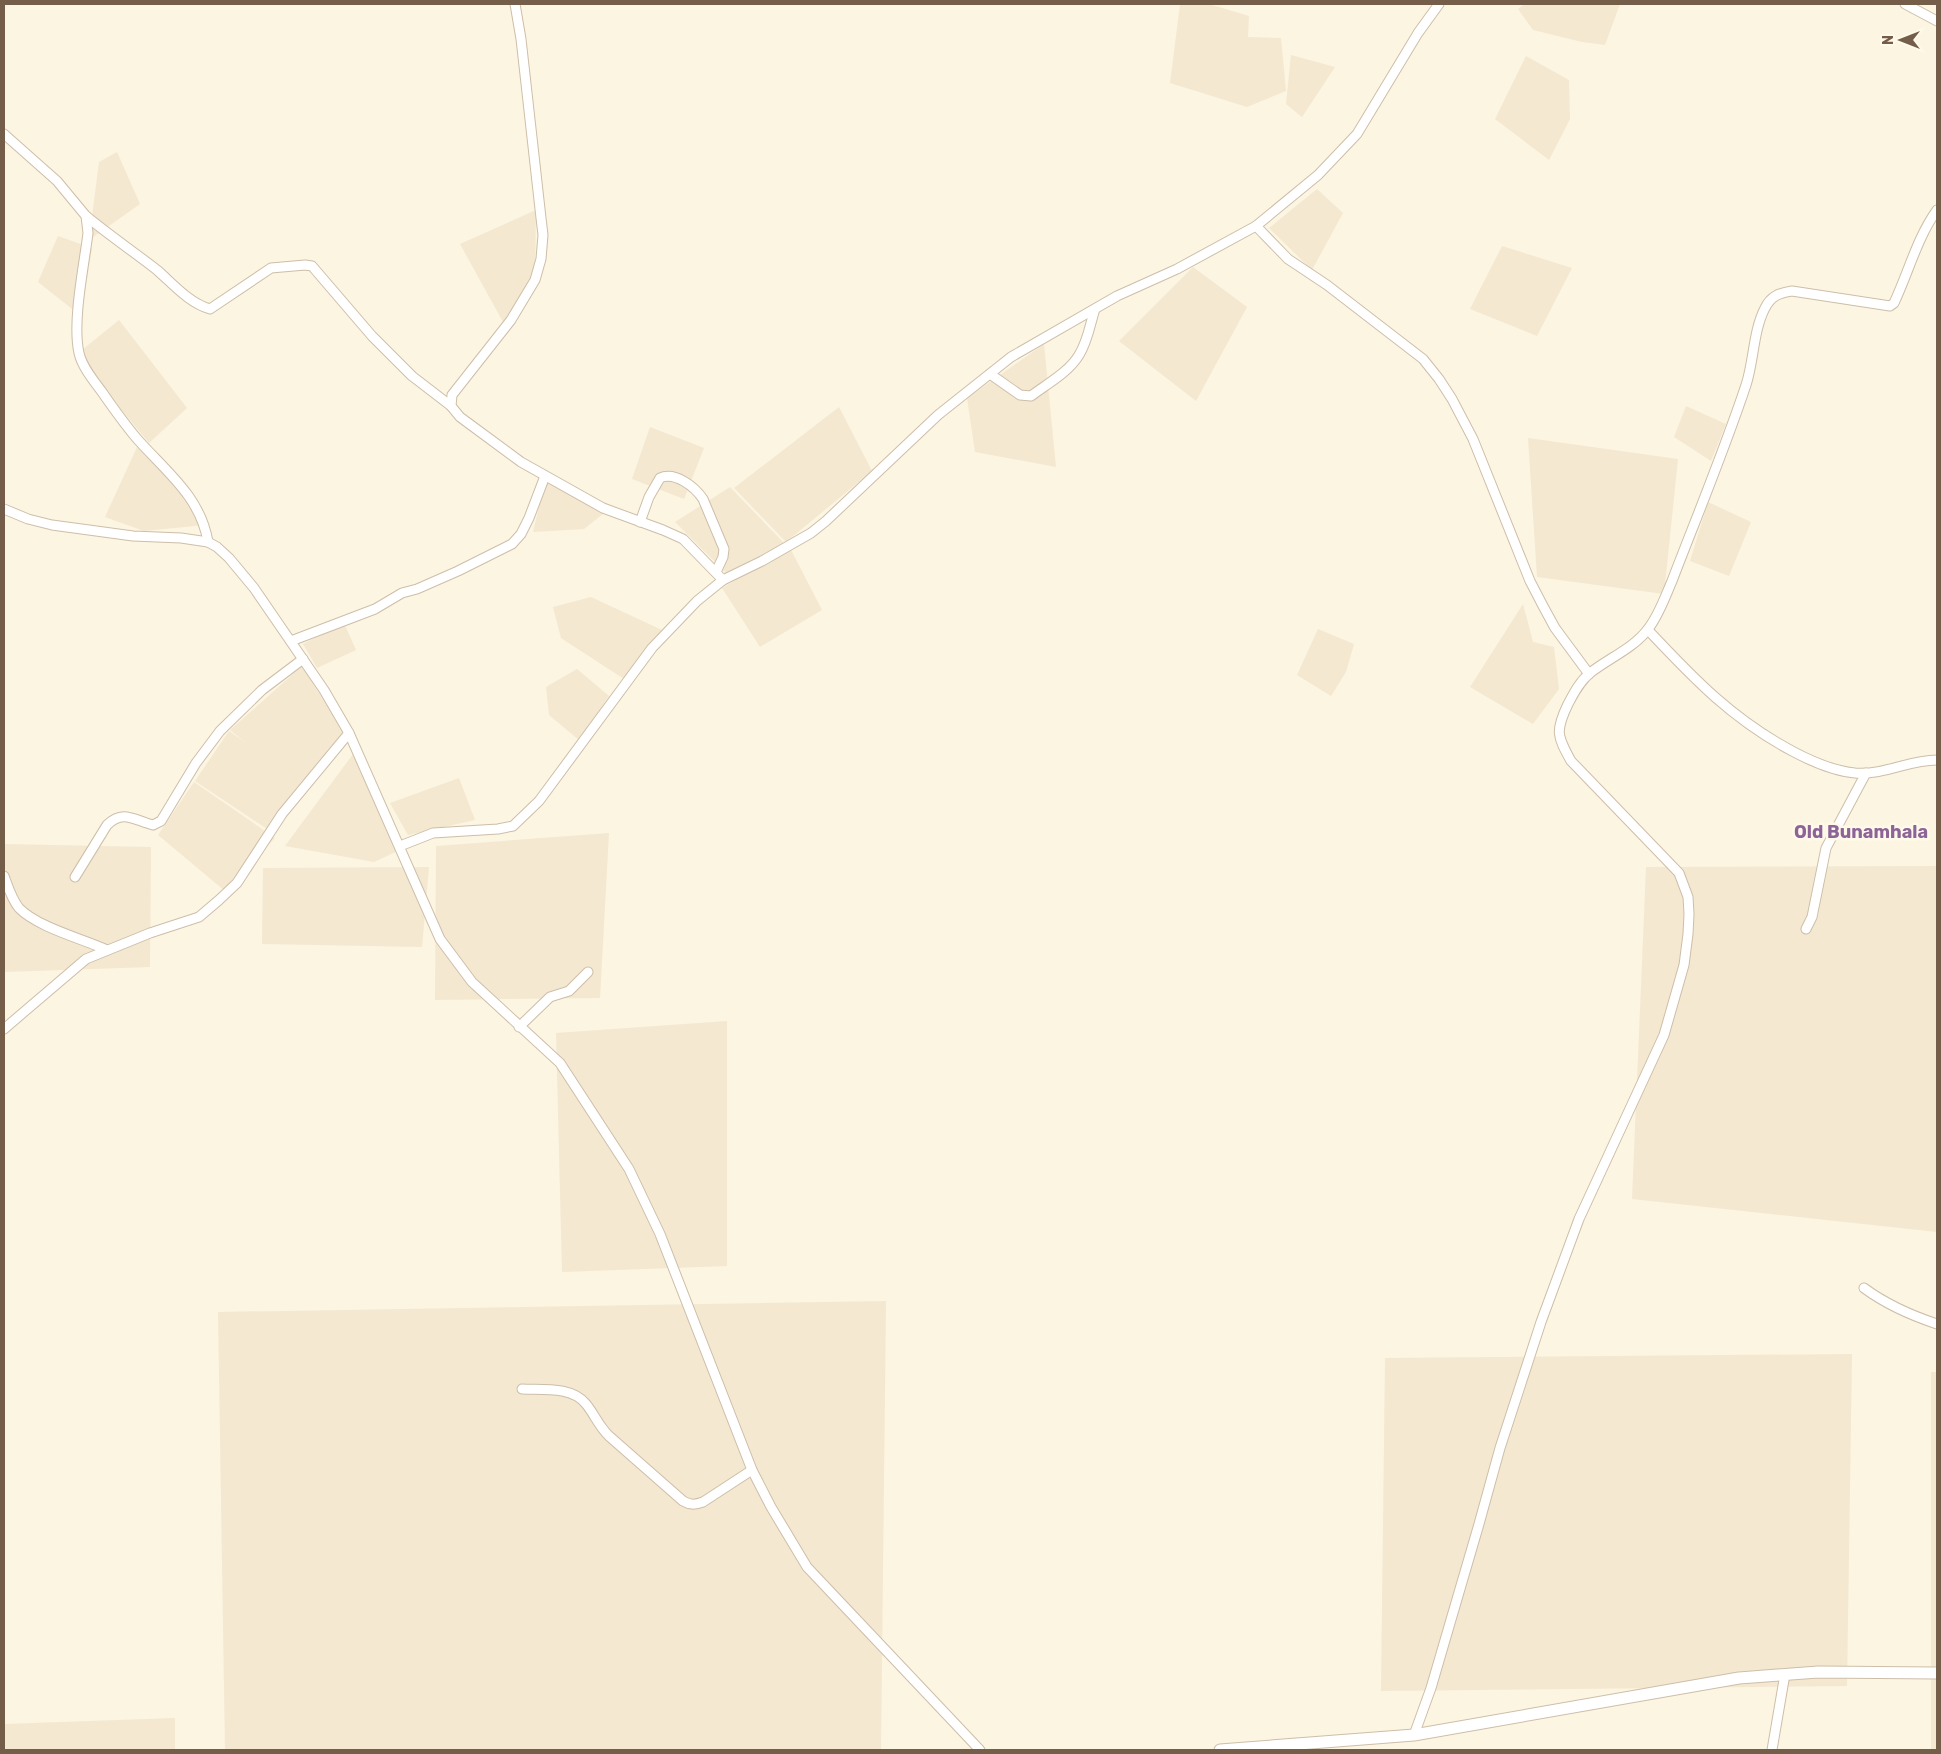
<svg xmlns="http://www.w3.org/2000/svg" width="1941" height="1754" viewBox="0 0 1941 1754" font-family="Rubik,sans-serif">
<style>
.residential{fill:#f4e8d1}
.lines{fill:none;stroke-linecap:round;stroke-linejoin:round}
.minor-casing{stroke:#cdbea9;stroke-width:11}
.tertiary-casing{stroke:#cdbea9;stroke-width:13}
.minor{stroke:#fff;stroke-width:9}
.tertiary{stroke:#fff;stroke-width:11}
.labels{text-anchor:middle;stroke-width:5;stroke-linejoin:round;paint-order:stroke}
.quarter-label{font-size:18px;font-weight:bold;fill:#8d6498;stroke:#fff9e9}
</style>
<rect width="100%" height="100%" fill="#fcf5e2"/>
<g class="residential">
<polygon points="1180,4 1209,4 1249,16 1248,37 1281,38 1286,91 1247,107 1170,83"/>
<polygon points="1525,4 1620,4 1605,45 1582,42 1533,30 1518,9"/>
<polygon points="1291,55 1335,67 1302,117 1286,104"/>
<polygon points="1526,56 1569,80 1570,119 1549,160 1495,119"/>
<polygon points="117,152 140,204 89,240 99,162"/>
<polygon points="1317,189 1343,213 1312,270 1269,228"/>
<polygon points="536,210 535,274 503,322 460,244"/>
<polygon points="58,236 92,248 81,316 38,282"/>
<polygon points="1502,246 1572,268 1537,336 1470,309"/>
<polygon points="1193,267 1247,307 1196,401 1119,341"/>
<polygon points="119,320 187,408 149,443 76,355"/>
<polygon points="1044,344 1056,467 975,452 967,398"/>
<polygon points="1686,406 1726,424 1711,461 1674,437"/>
<polygon points="839,407 872,471 786,542 734,488"/>
<polygon points="650,427 704,448 684,499 632,479"/>
<polygon points="1528,438 1678,459 1664,594 1537,577"/>
<polygon points="138,445 181,478 205,525 144,531 105,517"/>
<polygon points="546,478 613,506 584,529 533,532"/>
<polygon points="730,487 784,543 728,575 675,522"/>
<polygon points="1708,502 1751,522 1729,576 1690,561"/>
<polygon points="790,548 822,610 760,647 722,588"/>
<polygon points="591,597 662,630 624,679 561,638 553,607"/>
<polygon points="1523,604 1533,642 1554,647 1559,689 1533,724 1470,687"/>
<polygon points="344,623 356,650 317,668 303,644"/>
<polygon points="1318,629 1354,644 1346,672 1331,696 1297,675"/>
<polygon points="302,666 349,740 304,785 273,833 195,781 229,731 245,742 230,730"/>
<polygon points="577,669 609,696 579,740 549,715 546,687"/>
<polygon points="359,746 404,848 374,862 285,846"/>
<polygon points="459,778 475,820 408,835 390,803"/>
<polygon points="194,782 275,838 225,891 158,835"/>
<polygon points="609,833 600,998 435,1000 436,846"/>
<polygon points="4,844 151,847 150,967 4,972"/>
<polygon points="1937,866 1937,1232 1632,1199 1646,867"/>
<polygon points="429,867 422,947 262,944 263,868"/>
<polygon points="727,1021 727,1266 562,1272 556,1033"/>
<polygon points="886,1301 881,1750 225,1750 218,1312"/>
<polygon points="1852,1354 1847,1686 1381,1691 1385,1358"/>
<rect x="1931" y="1372" width="6" height="378"/>
<polygon points="175,1718 175,1750 4,1750 4,1724"/>
</g>
<g class="lines">
<g class="minor-casing">
<g id="minor">
<polyline points="515,4 521,39 541,218 543,235 541,259 535,280 511,320 452,395 451,406 460,417 521,462 603,508 663,530 683,539 723,580"/>
<polyline points="1905,4 1937,21"/>
<path d="M4,134L57,181L86,216L88,233C84,266 72,322 79,353C82,367 94,381 102,392C114,409 125,425 139,441C167,472 201,498 208,542"/>
<path d="M86,216C109,235 134,252 157,270C173,284 189,303 210,309L271,268L305,265L312,266L372,336L412,376L451,406"/>
<polyline points="1256,226 1288,259 1327,285 1423,359 1439,379 1452,399 1473,439 1530,581 1543,606 1555,628 1589,674"/>
<path d="M990,374L1020,395L1031,396C1047,384 1069,372 1079,355C1088,341 1090,324 1095,309"/>
<polyline points="4,509 28,519 52,525 133,536 181,538 208,542 217,547 229,558 254,588 324,690 349,733 440,939 472,982 560,1063 629,1169 660,1234 752,1470 771,1507 807,1567 980,1750"/>
<path d="M640,522L649,497L660,478C675,471 695,487 703,499L724,549L723,557L716,572"/>
<path d="M1648,630C1694,679 1733,720 1794,752C1813,762 1833,771 1855,773C1886,775 1908,760 1937,760"/>
<polyline points="291,641 375,609 402,593 417,589 458,571 512,544 521,534 529,518 545,476"/>
<polyline points="400,846 433,833 498,829 513,826 539,801 652,648 697,601 723,580 762,561 811,533 826,521 938,415 1011,357 1117,296 1177,269 1256,226 1318,175 1357,134 1418,33 1439,4"/>
<path d="M4,876C8,887 12,900 19,908C37,927 83,939 107,950"/>
<path d="M75,877L107,825C123,809 134,820 153,825L161,821L196,763L220,731L262,690L303,659"/>
<polyline points="1806,929 1812,917 1826,848 1866,773"/>
<polyline points="519,1027 550,997 569,991 588,972"/>
<polyline points="4,1029 86,959 150,933 199,917 219,900 237,883 282,814 349,733"/>
<path d="M1864,1288C1887,1305 1910,1315 1937,1324"/>
<path d="M522,1389C542,1390 572,1386 586,1404C595,1415 598,1425 609,1436L683,1501C690,1505 695,1505 703,1502L752,1470"/>
<path d="M1414,1735L1431,1688L1479,1524L1500,1448L1541,1322L1579,1219L1664,1035L1684,965L1688,934L1689,914L1688,897L1679,873L1571,761C1557,736 1555,731 1568,704C1574,693 1580,681 1590,673C1609,658 1634,648 1648,629C1659,615 1665,597 1672,581C1697,516 1724,451 1746,385C1754,361 1753,331 1765,308C1771,296 1779,293 1792,291L1890,306L1894,303C1909,271 1917,238 1937,210"/>
<polyline points="1772,1750 1785,1674"/>
</g>
</g>
<g class="tertiary-casing">
<polyline id="tertiary" points="1220,1750 1414,1735 1739,1678 1818,1672 1937,1673"/>
</g>
<use href="#minor" class="minor"/>
<use href="#tertiary" class="tertiary"/>
</g>
<g class="labels">
<g class="quarter-label">
<text x="1861" y="838">Old Bunamhala</text>
</g>
</g>
<rect width="1941" height="1754" fill="none" stroke="#745d49" stroke-width="10"/>
<g transform="translate(1901 40) rotate(270)" stroke="#fff9e9" stroke-width="4" paint-order="stroke">
<path d="M0-4L9 19L0 12L-9 19Z" fill="#745d49"/>
<text y="-8" font-size="14" font-weight="bold" text-anchor="middle" fill="#745d49">N</text>
</g>
</svg>
